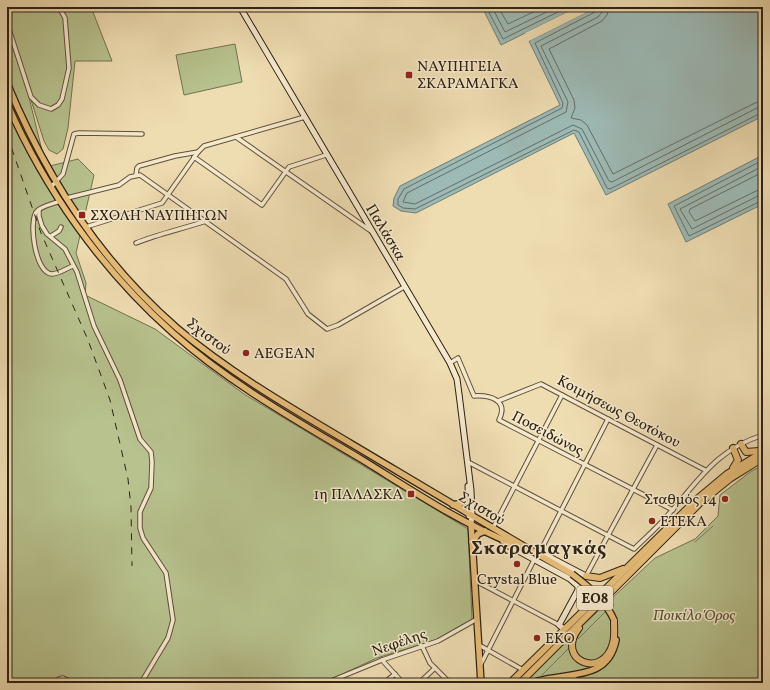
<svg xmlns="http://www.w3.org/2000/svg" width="770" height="690" viewBox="0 0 770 690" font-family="Vollkorn,serif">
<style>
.green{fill:#b7c28e;stroke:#727251}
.water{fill:#9dbab6;stroke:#707d75}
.pier{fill:#efddb2}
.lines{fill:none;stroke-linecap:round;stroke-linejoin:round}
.shore{stroke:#656e65;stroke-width:1}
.stream{stroke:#707d75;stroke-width:1}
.street-casing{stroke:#5e513c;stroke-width:5.5}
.secondary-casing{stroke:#2d2214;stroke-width:7}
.primary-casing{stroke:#2d2214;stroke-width:8}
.highway-casing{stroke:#2d2214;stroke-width:8}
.street{stroke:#f5e9cd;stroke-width:3.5}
.secondary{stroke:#f5e9cd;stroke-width:5}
.primary{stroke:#e8be79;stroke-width:5.5}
.highway{stroke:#e8be79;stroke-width:6}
.rail{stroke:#2d2214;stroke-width:1;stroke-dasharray:7 7;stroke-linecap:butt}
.primary-bridge-casing{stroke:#2d2214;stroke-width:8;stroke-linecap:butt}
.primary-bridge{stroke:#e8be79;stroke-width:5.5}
.poi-dot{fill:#8f2418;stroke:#f5e9cd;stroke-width:1.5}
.labels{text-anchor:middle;stroke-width:3;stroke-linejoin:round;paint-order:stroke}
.shield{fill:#f5e9cd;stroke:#695e4c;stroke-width:1}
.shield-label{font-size:14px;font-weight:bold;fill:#2d2214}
.poi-label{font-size:15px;fill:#2d2214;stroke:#f5e9cd;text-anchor:start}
.street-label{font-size:15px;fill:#2d2214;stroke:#f5e9cd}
.park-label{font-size:15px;font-style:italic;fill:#565239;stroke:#f5e9cd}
.district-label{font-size:19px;font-weight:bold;letter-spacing:1px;fill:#2d2214;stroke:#f5e9cd}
</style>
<rect width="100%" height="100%" fill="#efddb2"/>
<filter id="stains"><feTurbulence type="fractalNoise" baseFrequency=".005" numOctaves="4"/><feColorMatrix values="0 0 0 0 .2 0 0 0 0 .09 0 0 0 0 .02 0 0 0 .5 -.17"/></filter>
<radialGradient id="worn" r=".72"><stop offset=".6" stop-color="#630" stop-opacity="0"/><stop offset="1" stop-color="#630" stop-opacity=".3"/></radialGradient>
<g class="green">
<polygon points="7,7 91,7 112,61 75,61 68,128 63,149 57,154 49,150 44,141 25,81 46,167 78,159 94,175 76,253 86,283 85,295 155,329 244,394 468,529 472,619 438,639 377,658 323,683 7,683"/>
<polygon points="235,44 242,82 184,95 176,55"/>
<polygon points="763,465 763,683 516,683 564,643 655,558 695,539 718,516 720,495 750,472"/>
</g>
<g class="water">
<polygon points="482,7 578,7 501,45"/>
<polygon points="597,7 763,7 763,116 606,195 574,133 416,213 401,211 393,206 394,198 400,186 560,105 529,41"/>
<polygon points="763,155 763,204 686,242 668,204"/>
</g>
<g class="pier">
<polygon points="578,7 580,7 579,9 525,35 525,33"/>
<polygon points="593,7 597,7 529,41 528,39"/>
</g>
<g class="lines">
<g class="shore">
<polyline points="486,7 503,39 568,7"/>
<polyline points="492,7 505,32 557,7"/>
<polyline points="498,7 508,24 544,7"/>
<polyline points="598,7 595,12 535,43 563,103 562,108 404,189 398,199 398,205 403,208 415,209 574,130 579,132 607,188 610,189 763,112"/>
<polyline points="603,7 602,12 598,17 541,46 568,102 566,112 407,193 403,202 415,204 573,125 582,129 609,181 612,182 757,108 763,107"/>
<polyline points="609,7 607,15 602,21 549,49 574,100 575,108 571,118 581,120 587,125 613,174 755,103 763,101"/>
<polyline points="763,160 674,206 689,236 763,200"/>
<polyline points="763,166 680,209 692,229 758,196 763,195"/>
<polyline points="763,172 690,209 689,212 695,221 756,191 763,189"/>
</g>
<g class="stream">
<polyline points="695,542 713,526"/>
<polyline points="610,608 614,605"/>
<polyline points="578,639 606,611"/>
<polyline points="542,675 569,648"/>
</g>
<g class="street-casing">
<g id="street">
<polyline points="7,23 31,97 39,105 51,109 58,105 62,99 69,68 65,18 59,7"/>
<polyline points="236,137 371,231"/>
<polyline points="194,157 262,205 289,167 326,155"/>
<polyline points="136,175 137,168 139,166 175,156 198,152"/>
<polyline points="51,187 63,174 74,134 79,133 142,134"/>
<polyline points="67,198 119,185 130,177 140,175 286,279 308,314 327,329 338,325 404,287"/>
<path d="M60,201C53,204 42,206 37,211C28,220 35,274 52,274C59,274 67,268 73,266"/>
<polyline points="39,210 39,216 42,226 47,234 65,249 77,272 94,326 120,380 140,439 151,452 152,462 151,488 140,512 140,528 143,538 166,573 173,620 168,638 141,683"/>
<polyline points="86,227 162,203 198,152 204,146 305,117"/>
<polyline points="51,236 59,231 61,227"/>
<path d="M136,243C158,234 182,229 206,221"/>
<path d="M450,363L458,358L474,396C490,395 509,400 499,420L673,510"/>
<polyline points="498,401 541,384 705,470"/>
<path d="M468,462L634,549C645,538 657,528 667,516C698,482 715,450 763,435"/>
<polyline points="493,528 562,395"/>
<polyline points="540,552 608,419"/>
<polyline points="586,576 657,445"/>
<polyline points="474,580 559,625"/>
<polyline points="479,645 523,670"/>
<polyline points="422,646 430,663 450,683"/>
<polyline points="382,660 403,683"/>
<polyline points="481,664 534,560"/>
<polyline points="56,683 59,679 63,678 74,683"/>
<polyline points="326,683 382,660 438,641 477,619"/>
<polyline points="384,683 395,674"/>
<polyline points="419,683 435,668"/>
</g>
</g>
<g class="secondary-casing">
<g id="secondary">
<polyline points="240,7 450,363 457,379 459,394 471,490 472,516 471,523"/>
<polyline points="468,486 469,516"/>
<polyline points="511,547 570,579 578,586 578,590 559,625 564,629"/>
<polyline points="540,552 586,576"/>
</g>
</g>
<g class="primary-casing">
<g id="primary">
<path d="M7,83C45,175 101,262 177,328C229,372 291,408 350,443C424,487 497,531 572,574"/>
<path d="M7,103C45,190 102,270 173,333C229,383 297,421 361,459C410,489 458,522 511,543"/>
<polyline points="453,505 462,503 467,499"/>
<polyline points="471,523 481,683"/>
<polyline points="503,541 511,547"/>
<polyline points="472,542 478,534 485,531"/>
<polyline points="550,680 560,683"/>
<path d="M538,681C569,672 608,681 616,640"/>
<polyline points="565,683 574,676"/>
</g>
</g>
<g class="highway-casing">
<g id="highway">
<polyline points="741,444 746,452 759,451"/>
<polyline points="733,468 738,460 733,448"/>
<polyline points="586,576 600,578 623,569"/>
<path d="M579,628C554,660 603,681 613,643C615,636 614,628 614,621"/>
<polyline points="510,683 697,499 727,474 763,452"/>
<polyline points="520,683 700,503 731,478 763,458"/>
<polyline points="533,683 538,681"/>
</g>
</g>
<use href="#street" class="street"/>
<use href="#secondary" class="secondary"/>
<use href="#primary" class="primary"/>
<use href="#highway" class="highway"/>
<polyline class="rail" points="7,135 41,233 88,340 110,400 128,479 131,507 132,566"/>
<g class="primary-bridge-casing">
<path id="primary-bridge" d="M572,574C588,586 606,601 614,620"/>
</g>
<use href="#primary-bridge" class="primary-bridge"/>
</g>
<g class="poi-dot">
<rect x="405" y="71" width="8" height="8" rx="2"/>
<rect x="78" y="211" width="8" height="8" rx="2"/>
<circle cx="246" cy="353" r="4"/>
<rect x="407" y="490" width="8" height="8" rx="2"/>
<circle cx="725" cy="499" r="4"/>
<circle cx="652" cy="521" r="4"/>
<circle cx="517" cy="564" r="4"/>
<circle cx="537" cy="638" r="4"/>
</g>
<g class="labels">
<rect class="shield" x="577" y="586" width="36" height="24" rx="3"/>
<g class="shield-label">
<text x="595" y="603">ΕΟ8</text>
</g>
<g class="poi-label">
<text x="417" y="71">ΝΑΥΠΗΓΕΙΑ<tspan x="417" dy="17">ΣΚΑΡΑΜΑΓΚΑ</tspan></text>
<text x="90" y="220">ΣΧΟΛΗ ΝΑΥΠΗΓΩΝ</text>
<text x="254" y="358">AEGEAN</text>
<text x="403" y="499" text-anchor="end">1η ΠΑΛΑΣΚΑ</text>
<text x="717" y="504" text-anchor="end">Σταθμός 14</text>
<text x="660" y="526">ETEKA</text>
<text x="517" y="584" text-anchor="middle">Crystal Blue</text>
<text x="545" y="643">EKO</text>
</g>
<g class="street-label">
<text transform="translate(386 232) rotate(59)" y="5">Παλάσκα</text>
<text transform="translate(209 336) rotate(37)" y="5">Σχιστού</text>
<text transform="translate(619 411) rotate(28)" y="5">Κοιμήσεως Θεοτόκου</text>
<text transform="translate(548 433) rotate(28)" y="5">Ποσειδώνος</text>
<text transform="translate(482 508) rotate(31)" y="5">Σχιστού</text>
<text transform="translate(399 642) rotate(-19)" y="5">Νεφέλης</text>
</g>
<g class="park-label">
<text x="694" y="620">Ποικίλο Όρος</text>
</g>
<g class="district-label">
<text x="539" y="554">Σκαραμαγκάς</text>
</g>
</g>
<rect width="770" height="690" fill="none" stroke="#efddb2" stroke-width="24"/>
<rect x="8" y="8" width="754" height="674" fill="none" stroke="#2d2214" stroke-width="2"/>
<rect x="12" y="12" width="746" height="666" fill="none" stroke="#2d2214"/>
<rect width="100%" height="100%" filter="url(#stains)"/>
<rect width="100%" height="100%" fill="url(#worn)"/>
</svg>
